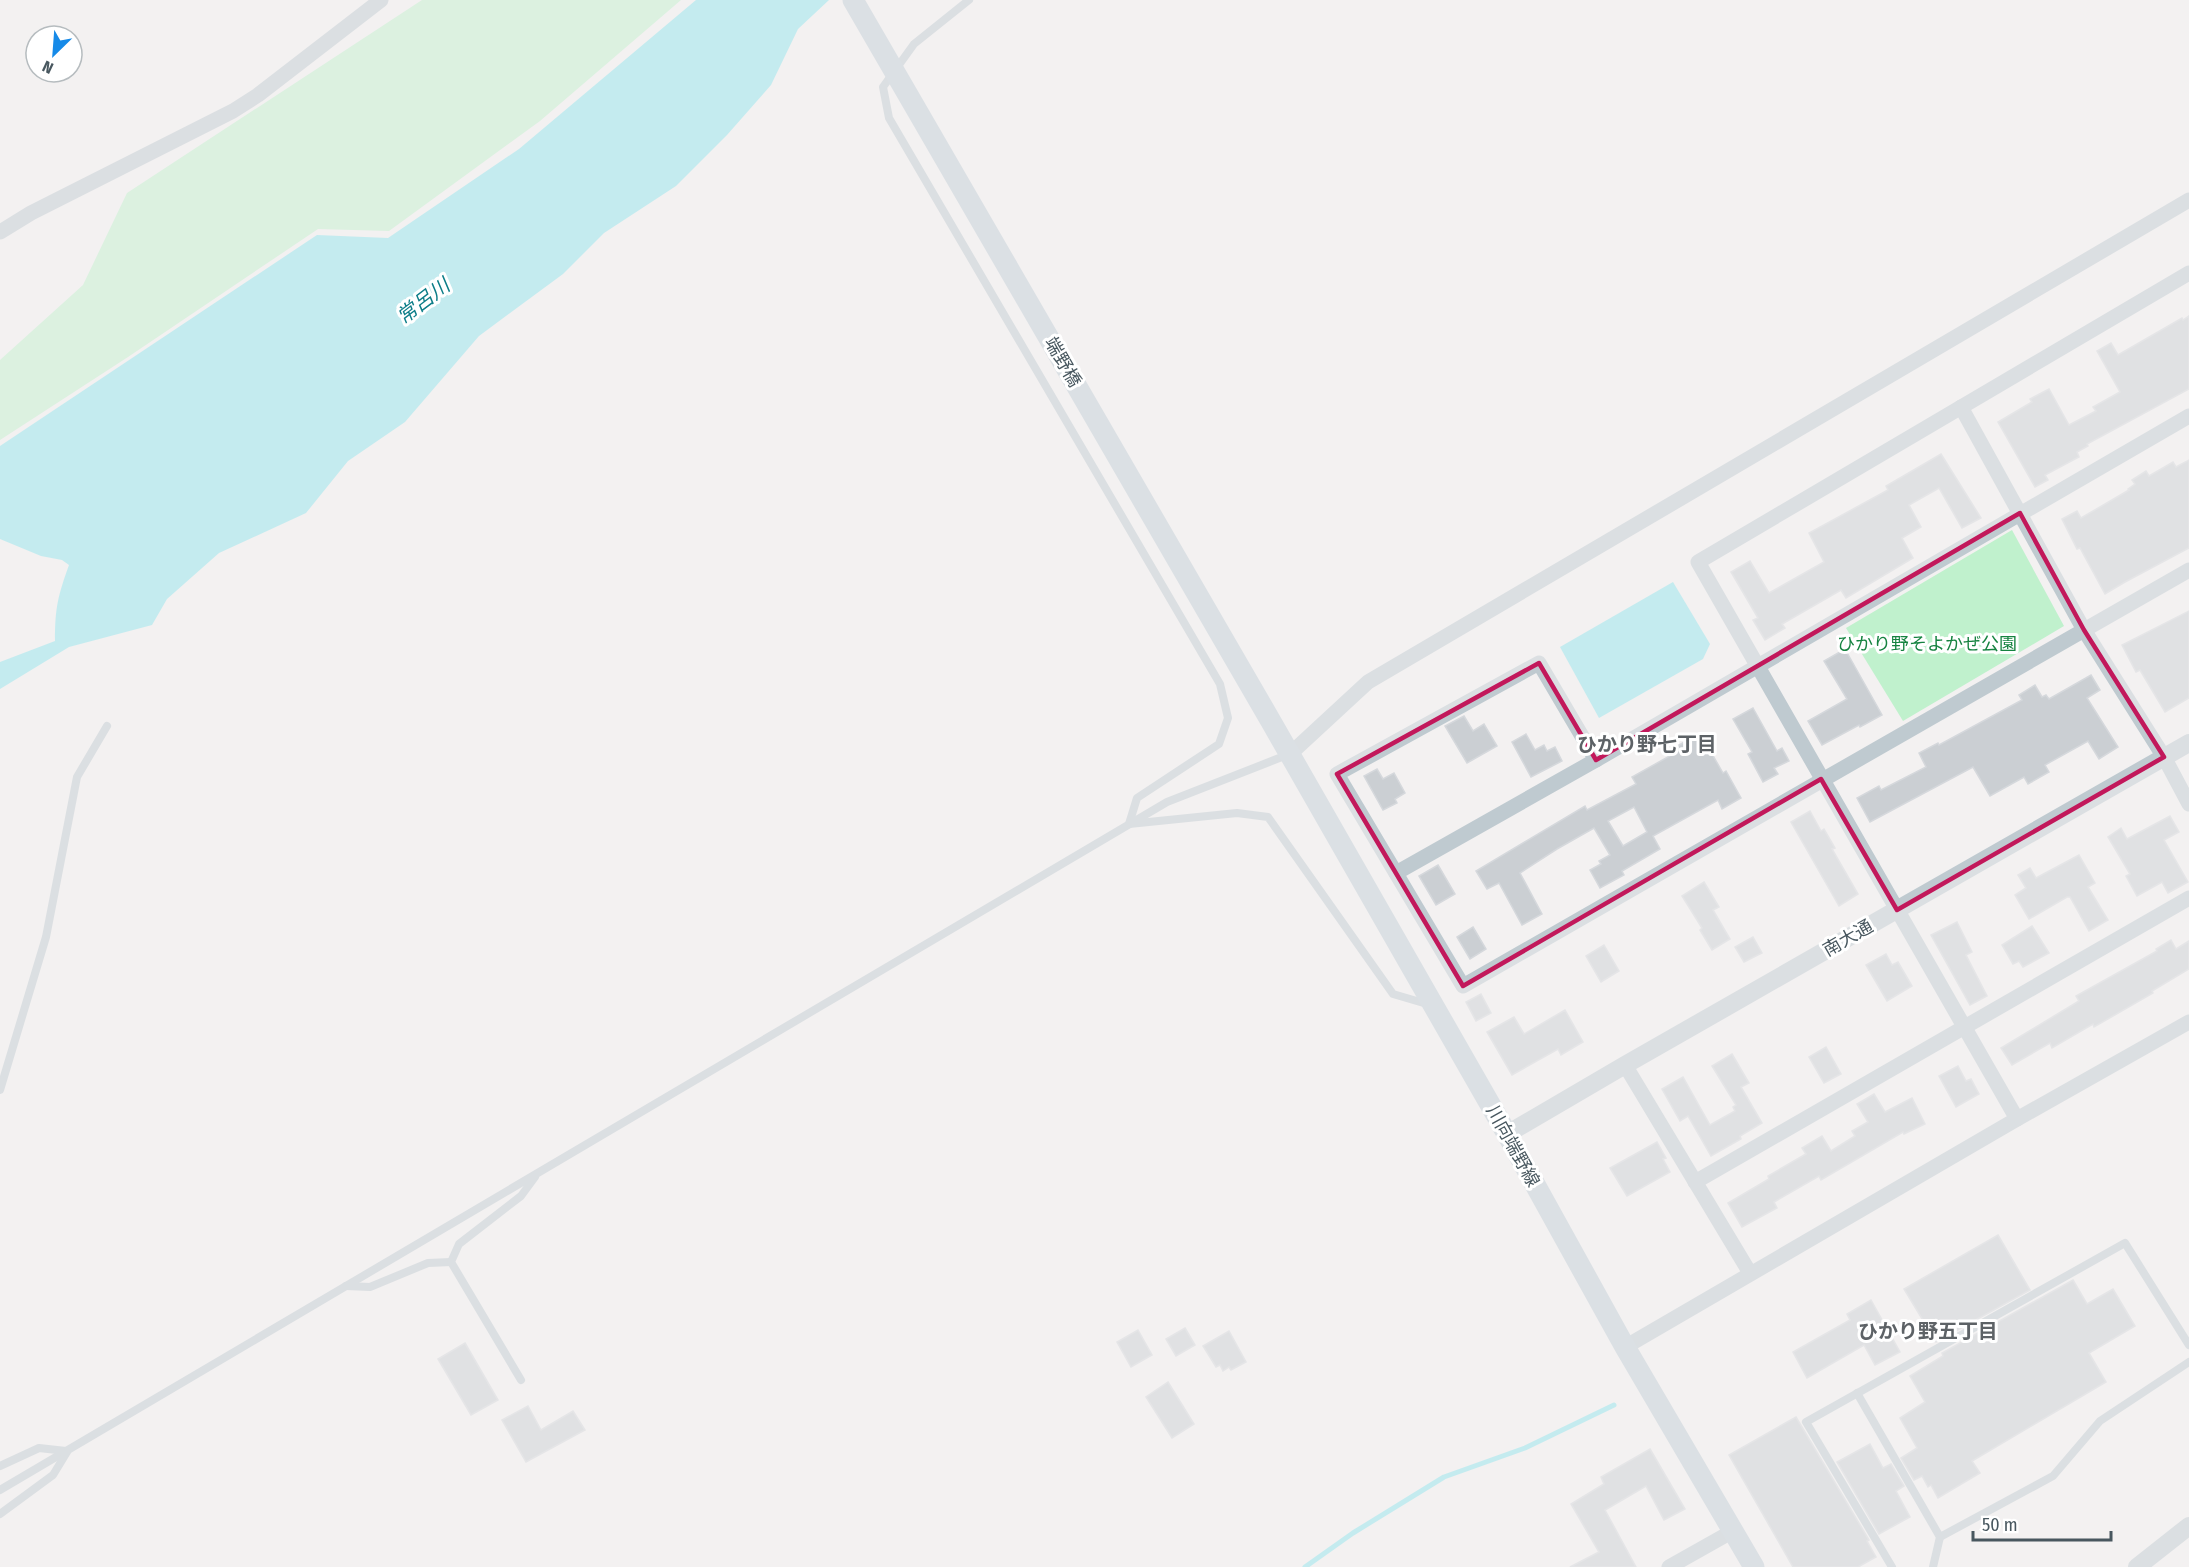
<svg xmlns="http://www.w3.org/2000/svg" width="2189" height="1567" viewBox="0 0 2189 1567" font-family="'Fira Sans Condensed','Noto Sans JP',sans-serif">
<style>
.green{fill:#c0f1cd}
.water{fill:#8ce5ee}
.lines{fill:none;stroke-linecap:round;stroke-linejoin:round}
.stream{stroke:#8ce5ee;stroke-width:5}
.building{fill:#cbcfd3;stroke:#d5d8dc;stroke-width:1.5;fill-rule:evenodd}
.service{stroke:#bfcad0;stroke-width:8}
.minor{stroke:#bfcad0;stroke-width:15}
.tertiary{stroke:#bfcad0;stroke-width:18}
.secondary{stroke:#bfccd5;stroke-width:21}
.marked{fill:none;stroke:#c2185b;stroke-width:4.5;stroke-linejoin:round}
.labels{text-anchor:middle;stroke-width:6;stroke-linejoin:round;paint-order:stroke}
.street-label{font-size:18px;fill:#48575f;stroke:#fff}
.park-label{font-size:18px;fill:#168340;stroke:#fff}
.water-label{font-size:20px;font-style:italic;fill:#0c7d88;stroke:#fff}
.neighbourhood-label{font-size:20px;font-weight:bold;fill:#5d6266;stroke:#fff}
</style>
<rect width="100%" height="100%" fill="#f3f1f1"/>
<g class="green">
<polygon points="422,0 681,0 540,121 389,231 318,229 128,357 0,440 0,360 83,285 127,193"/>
<polygon points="2012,530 2064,626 1903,721 1846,628"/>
</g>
<g class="water">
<path d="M696,0H829L798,29L771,85L727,135L676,186L604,233L563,274L479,336L405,422L348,461L306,513L219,553L167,599L152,625L69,647L0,689V662L55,641C55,607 58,596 69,565L62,560L41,556L0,539V446L317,235L388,238L519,149Z"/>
<polygon points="1673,582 1710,644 1703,659 1599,718 1560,647"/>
</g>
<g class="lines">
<polyline class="stream" points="1305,1567 1353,1533 1444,1477 1525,1448 1614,1405"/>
</g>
<g class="building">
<polygon points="2189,316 2189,389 2087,444 2088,446 2077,452 2079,457 2045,475 2048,480 2035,487 1998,422 2032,402 2030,399 2049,389 2069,425 2096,411 2093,407 2120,392 2097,351 2111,343 2118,355 2182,318 2183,320"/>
<polygon points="1941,454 1981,518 1962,528 1939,488 1909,505 1921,527 1902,538 1913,558 1846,598 1841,590 1782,624 1785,628 1765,640 1753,620 1758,618 1731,572 1750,561 1769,593 1824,562 1809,533 1888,490 1886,486"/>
<polygon points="2189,460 2189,548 2125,582 2105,594 2080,548 2077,549 2062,519 2077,511 2081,518 2129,490 2128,489 2135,484 2132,480 2146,471 2149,476 2173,462 2176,467"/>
<polygon points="2189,611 2189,698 2165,712 2140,670 2136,672 2122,645"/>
<polygon points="1845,649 1882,715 1860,727 1859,725 1822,745 1808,721 1847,699 1824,661"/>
<polygon points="2091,675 2100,690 2087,698 2118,747 2099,759 2088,741 2045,765 2049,772 2028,784 2024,777 1990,796 1973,767 1870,822 1857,798 1879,786 1881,790 1926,767 1919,753 1938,743 1939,745 2022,700 2019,695 2035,685 2042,697 2046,695 2049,699"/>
<polygon points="1753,708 1777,751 1782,748 1789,761 1774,768 1778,774 1763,782 1748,754 1752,752 1733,719"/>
<polygon points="1464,716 1473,731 1484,724 1497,746 1467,763 1445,726"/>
<path d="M1700,733L1723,773L1726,771L1741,798L1722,809L1718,800L1653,836L1660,849L1622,871L1624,875L1600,888L1590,870L1601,864L1599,861L1610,855L1594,828L1557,849L1520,873L1542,914L1522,925L1499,883L1487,889L1476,871L1585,806L1587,810L1636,784L1632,777L1675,753L1672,749ZM1634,807L1647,832L1623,846L1608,821Z"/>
<polygon points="1526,734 1535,750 1544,745 1547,751 1555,747 1562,761 1531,777 1512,742"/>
<polygon points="1377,769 1383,779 1394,773 1405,793 1395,799 1397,803 1383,810 1364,776"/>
<polygon points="1810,811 1821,831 1824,829 1835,848 1832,849 1858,894 1839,906 1791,822"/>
<polygon points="2170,816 2179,832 2164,840 2188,882 2168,893 2162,882 2137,896 2126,876 2130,874 2108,837 2121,828 2127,839"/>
<polygon points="2079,855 2095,883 2088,887 2108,920 2089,931 2070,897 2067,897 2029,919 2015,895 2026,888 2018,875 2030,868 2036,878"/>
<polygon points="1438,865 1455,894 1436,905 1419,876"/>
<polygon points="1704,882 1719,907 1713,910 1730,939 1712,950 1700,930 1702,928 1682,896"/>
<polygon points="1957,922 1972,952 1966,955 1987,996 1970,1005 1931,935"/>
<polygon points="2032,926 2049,953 2023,967 2019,961 2013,964 2002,945"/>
<polygon points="1473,927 1486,949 1470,959 1457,937"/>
<polygon points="1753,937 1762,953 1744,962 1735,947"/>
<polygon points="2171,940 2176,949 2189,941 2189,969 2152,991 2153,993 2094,1027 2093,1024 2052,1048 2050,1043 2012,1065 2001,1048 2079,1001 2076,996 2157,951 2156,949"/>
<polygon points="1604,945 1619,971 1601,982 1586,956"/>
<polygon points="1886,954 1892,965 1898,962 1912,986 1887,1001 1866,965"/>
<polygon points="1481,994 1491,1013 1476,1021 1466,1002"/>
<polygon points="1565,1010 1583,1042 1561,1055 1558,1049 1512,1075 1487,1032 1514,1017 1524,1034"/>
<polygon points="1826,1047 1841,1074 1824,1083 1809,1057"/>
<polygon points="1732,1054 1749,1083 1741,1087 1762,1123 1740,1136 1741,1139 1711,1156 1688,1116 1680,1121 1662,1089 1683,1077 1710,1125 1735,1111 1733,1107 1736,1105 1712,1066"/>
<polygon points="1958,1066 1966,1081 1971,1079 1979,1094 1956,1107 1939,1076"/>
<polygon points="1874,1094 1885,1112 1912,1098 1925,1124 1904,1134 1903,1132 1821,1180 1819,1176 1774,1202 1777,1208 1742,1227 1728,1203 1769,1179 1768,1176 1806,1154 1802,1148 1822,1136 1831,1151 1855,1136 1852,1131 1868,1122 1857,1104"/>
<polygon points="1657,1142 1666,1158 1663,1159 1670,1172 1627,1196 1610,1168"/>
<polygon points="1998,1235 2030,1290 1936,1342 1904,1289"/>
<polygon points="2073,1280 2087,1304 2113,1289 2135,1326 2089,1353 2106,1382 1972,1461 1980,1473 1938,1498 1931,1485 1928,1487 1922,1476 1914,1480 1901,1458 1917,1448 1900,1418 1925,1402 1910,1376 1943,1356 1942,1353"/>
<polygon points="1871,1300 1900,1352 1875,1365 1864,1345 1807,1378 1793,1352 1850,1320 1847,1314"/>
<polygon points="1185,1328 1195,1345 1176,1356 1166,1339"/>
<polygon points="1138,1330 1152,1355 1131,1367 1117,1342"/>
<polygon points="1229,1331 1246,1362 1231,1370 1229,1367 1223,1371 1220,1365 1216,1367 1203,1346"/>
<polygon points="465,1343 498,1400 471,1415 438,1359"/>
<polygon points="1168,1382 1194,1424 1172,1438 1146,1397"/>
<polygon points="528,1406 541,1430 573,1411 585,1430 526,1462 502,1420"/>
<polygon points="1796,1417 1869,1540 1867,1541 1876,1557 1858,1567 1793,1567 1729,1455"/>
<polygon points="1870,1444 1883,1468 1891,1464 1904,1486 1896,1491 1910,1517 1879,1534 1837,1462"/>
<polygon points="1650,1449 1685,1509 1664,1520 1646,1486 1605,1510 1636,1567 1570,1567 1599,1552 1571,1504 1604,1484 1601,1477"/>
</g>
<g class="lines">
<g class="service">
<polyline points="969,0 914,44 883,87 889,118 1220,684 1228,718 1219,744 1137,798 1129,824 1237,813 1268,817 1393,994 1427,1004"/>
<polyline points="0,1090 46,937 77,777 107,726"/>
<polyline points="346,1286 370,1287 428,1263 451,1262"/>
<polyline points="521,1380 451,1262 459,1244 521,1196 535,1177"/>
<polyline points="1857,1393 1940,1537 1933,1567"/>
<polyline points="0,1466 39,1448 66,1451"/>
<polyline points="0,1490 1167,802 1287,755"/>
<polyline points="0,1514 53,1475 67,1452"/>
<polyline points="1940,1537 2053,1476 2100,1421 2189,1362"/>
<polyline points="1892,1567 1806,1422 2125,1243 2189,1345"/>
</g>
<g class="minor">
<polyline points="0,232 31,213 233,111 258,95 381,0"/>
<polyline points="1961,407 2084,630 2164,757 2189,804"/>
<polyline points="1289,755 1368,682 2189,200"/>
<polyline points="1596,760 1539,663 1337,774 1463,986 2189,570"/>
<polyline points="1396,873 1596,760 2189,416"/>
<polyline points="1625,1065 1750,1273"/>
<polyline points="2017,1119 1698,562 2189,273"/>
<polyline points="1695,1182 2189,898"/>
<polyline points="1625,1347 2017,1119 2189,1022"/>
<polyline points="1669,1567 1733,1531"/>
</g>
<g class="tertiary">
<polyline points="1507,1134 1625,1065 2189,743"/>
<polyline points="2137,1567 2189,1526"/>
</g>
<polyline class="secondary" points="853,0 1273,725 1507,1134 1625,1347 1754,1567"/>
</g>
<path d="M0 0H2189V1567H0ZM2020,513L2084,630L2164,757L1897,910L1821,779L1463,986L1337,774L1539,663L1596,760Z" fill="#f3f1f1" fill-opacity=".55" fill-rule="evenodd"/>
<path class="marked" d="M2020,513L2084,630L2164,757L1897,910L1821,779L1463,986L1337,774L1539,663L1596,760Z"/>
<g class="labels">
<g class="street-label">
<text transform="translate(1063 362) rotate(60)" y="6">端野橋</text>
<text transform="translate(1848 938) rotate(-30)" y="6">南大通</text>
<text transform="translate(1513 1146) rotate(61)" y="6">川向端野線</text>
</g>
<g class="park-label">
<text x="1927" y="650">ひかり野そよかぜ公園</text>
</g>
<g class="water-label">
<text transform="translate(423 301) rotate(-37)" y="7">常呂川</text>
</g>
<g class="neighbourhood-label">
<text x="1647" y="751">ひかり野七丁目</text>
<text x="1928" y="1338">ひかり野五丁目</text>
</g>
</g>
<g transform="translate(54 54) rotate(205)"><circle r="28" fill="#ffffff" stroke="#b6bcbf" stroke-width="1.5"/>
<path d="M0-4.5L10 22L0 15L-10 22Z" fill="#168ae8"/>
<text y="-9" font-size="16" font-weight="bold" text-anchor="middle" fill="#48575f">N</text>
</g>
<path d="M1973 1531v9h138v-9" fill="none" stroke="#48575f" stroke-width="3"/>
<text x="1982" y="1531" font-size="18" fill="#48575f" stroke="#ffffff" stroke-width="4.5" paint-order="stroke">50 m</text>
</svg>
